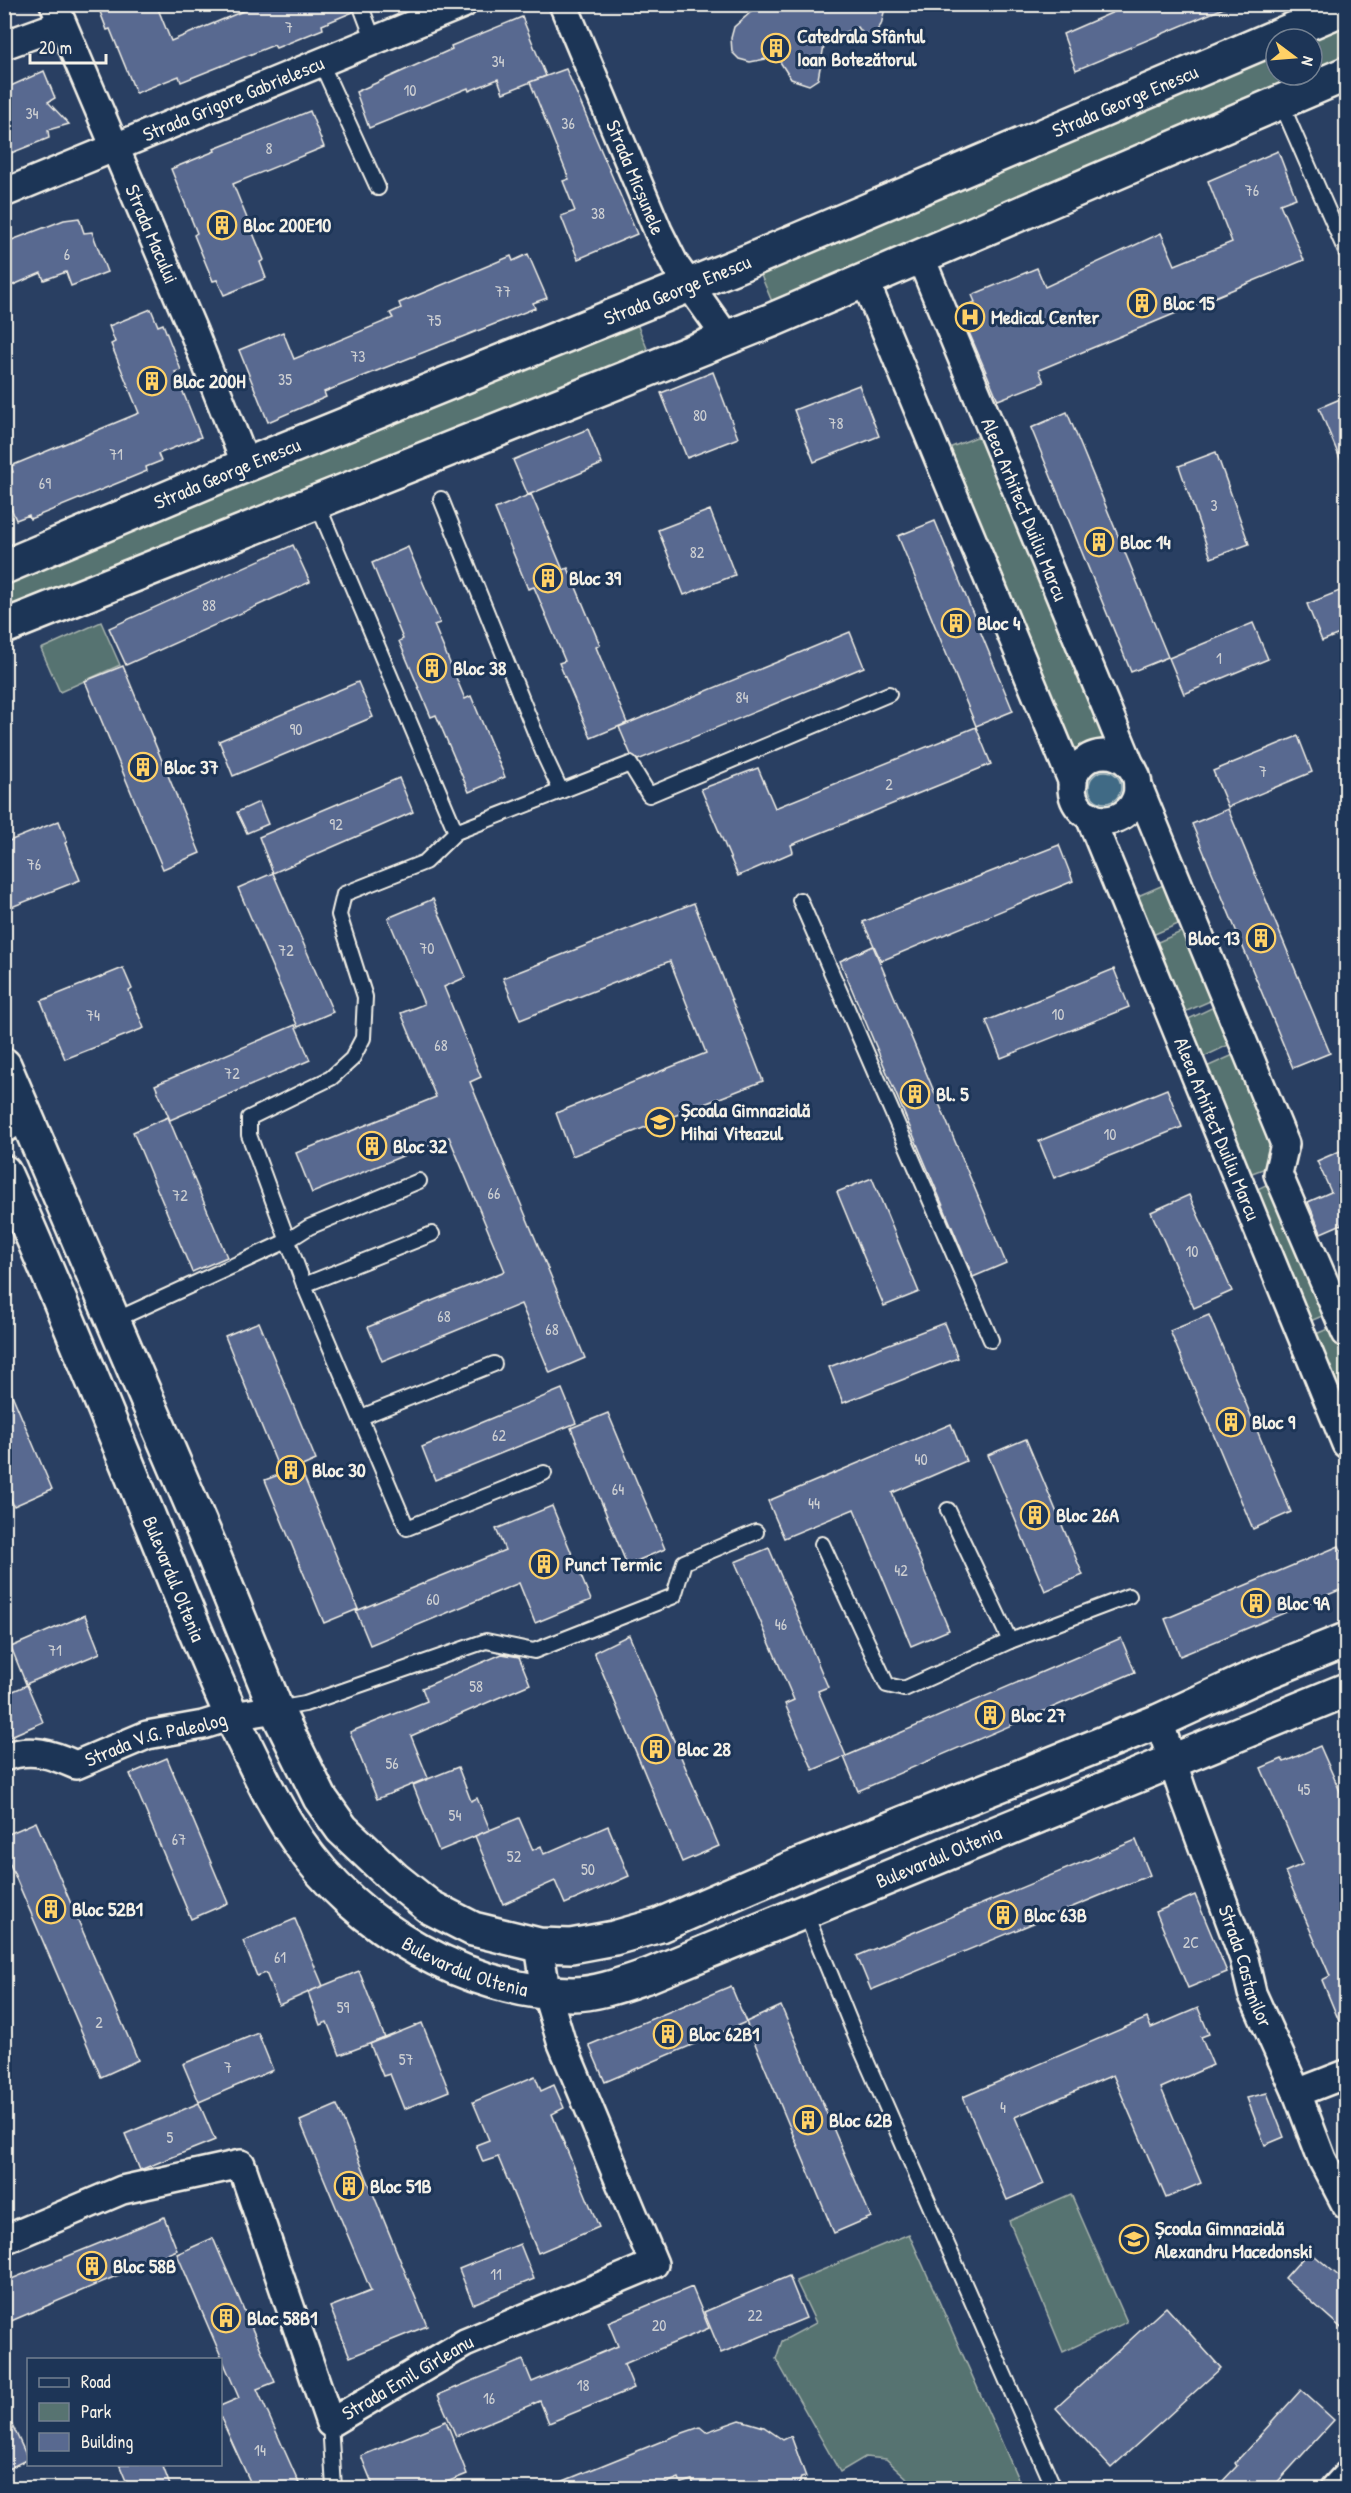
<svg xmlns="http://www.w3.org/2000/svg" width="1351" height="2493" viewBox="0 0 1351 2493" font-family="'Patrick Hand',sans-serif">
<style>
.green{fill:#577371;stroke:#a6b2ac;stroke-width:1.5}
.water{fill:#3f6b85;stroke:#87a1ad;stroke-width:1.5}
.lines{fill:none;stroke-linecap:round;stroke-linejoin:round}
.shore{stroke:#acbbc0;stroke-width:1.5}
.building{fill:#586990;stroke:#f4f1e8;stroke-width:1.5}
.lane-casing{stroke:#f4f1e8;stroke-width:18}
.street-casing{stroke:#f4f1e8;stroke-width:32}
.secondary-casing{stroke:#f4f1e8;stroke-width:38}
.lane{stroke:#1d3557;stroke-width:14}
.street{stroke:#1d3557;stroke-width:27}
.secondary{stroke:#1d3557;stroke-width:33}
.labels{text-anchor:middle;stroke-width:6;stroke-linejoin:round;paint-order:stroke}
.number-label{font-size:16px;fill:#cdcfd2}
.poi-label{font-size:20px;font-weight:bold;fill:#f4f1e8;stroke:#1d3557;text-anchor:start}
.street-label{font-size:20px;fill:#f4f1e8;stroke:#1d3557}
</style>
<rect width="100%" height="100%" fill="#293f62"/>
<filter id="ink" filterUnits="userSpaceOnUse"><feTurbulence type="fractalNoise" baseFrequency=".0167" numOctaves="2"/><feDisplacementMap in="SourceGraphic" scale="12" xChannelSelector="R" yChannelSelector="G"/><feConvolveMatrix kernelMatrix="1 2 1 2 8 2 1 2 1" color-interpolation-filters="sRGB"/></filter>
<g filter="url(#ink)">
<g class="green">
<polygon points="1346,16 1346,61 773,304 757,266 1276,46 1276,75 1312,75 1312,39"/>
<polygon points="635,319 651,358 5,617 5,577"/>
<polygon points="984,434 1111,741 1071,757 944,450"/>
<polygon points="101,622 120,665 60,692 41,649"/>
<polygon points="1168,883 1185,921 1148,937 1131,899"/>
<polygon points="1188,929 1217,998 1180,1014 1151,945"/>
<polygon points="1218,1005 1235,1042 1199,1059 1182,1022"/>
<polygon points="1240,1052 1280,1145 1276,1164 1247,1175 1202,1069"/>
<polygon points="1274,1181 1329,1313 1306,1323 1251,1192"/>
<polygon points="1335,1326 1346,1352 1346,1420 1311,1336"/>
<polygon points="1071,2194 1127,2322 1063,2352 1009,2221"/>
<polygon points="909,2234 1007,2454 1022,2488 918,2488 886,2459 865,2457 840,2472 776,2359 782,2341 816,2323 796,2281"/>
</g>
<circle class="water" cx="1105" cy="787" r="22"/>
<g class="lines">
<circle class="shore" cx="1105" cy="787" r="16"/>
</g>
<g class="building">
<polygon points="97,4 156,4 171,41 248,9 246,4 351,4 353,12 322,25 323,29 276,48 274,45 181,82 179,76 136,93 110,29 107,30"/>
<polygon points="760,4 886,4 881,25 874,34 863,34 858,27 825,40 818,79 809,85 791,79 777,57 750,62 739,59 732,52 731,38 734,27"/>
<polygon points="1132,4 1231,4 1231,5 1076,70 1063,34"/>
<polygon points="522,17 546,76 503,93 498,79 469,91 468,88 369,128 356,92 452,49 451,46"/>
<polygon points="566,69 637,234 578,259 561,216 575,211 563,181 569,179 530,82"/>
<polygon points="44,71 55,98 48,102 69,124 48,130 49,138 4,156 4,89"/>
<polygon points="310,111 324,147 233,184 264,260 260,262 266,278 224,295 217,280 213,281 194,235 197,233 171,169 215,151 214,149"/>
<polygon points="1278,151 1296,198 1280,204 1304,260 1039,370 1044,382 998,400 959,309 975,302 972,295 1037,268 1045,287 1161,233 1175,265 1232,242 1208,181"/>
<polygon points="79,218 84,233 92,232 107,272 71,286 66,272 44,280 41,273 4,289 4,243 64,220"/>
<polygon points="528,254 547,298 533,303 535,308 324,392 326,397 268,422 239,350 283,332 294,359 393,318 390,313 401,308 399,303 511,256 513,261"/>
<polygon points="151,309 158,326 163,324 181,370 175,372 201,437 158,454 161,461 146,467 147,471 30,519 29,515 16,520 4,491 4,475 13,472 11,466 139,413 111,344 115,342 109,326"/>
<polygon points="713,372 738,438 687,458 661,393"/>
<polygon points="859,385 879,436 814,462 794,410"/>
<polygon points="1347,396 1347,473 1346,473 1319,408"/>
<polygon points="1067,412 1168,657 1131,672 1031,428"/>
<polygon points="588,429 602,464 528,495 513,460"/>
<polygon points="1216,452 1249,544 1211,558 1179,466"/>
<polygon points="531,494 563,570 568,568 600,645 596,647 627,723 591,738 559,663 565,661 534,587 528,589 495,509"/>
<polygon points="710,510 735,575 684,595 658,530"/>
<polygon points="935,521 1013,711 976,726 898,536"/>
<polygon points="293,545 310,582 126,665 109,628"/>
<polygon points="408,547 440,623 434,625 465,699 471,696 505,777 469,792 436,715 431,717 399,641 403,639 372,563"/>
<polygon points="1347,588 1347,631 1322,641 1307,604"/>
<polygon points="1253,623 1268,659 1184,694 1169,658"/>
<polygon points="850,632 864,667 638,760 631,755 619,727"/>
<polygon points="123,666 200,853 163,869 85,681"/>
<polygon points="358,682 373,717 233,776 219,741"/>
<polygon points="976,727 991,764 791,845 793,852 738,876 701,789 758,768 775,808"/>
<polygon points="1298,736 1312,772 1228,807 1213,771"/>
<polygon points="399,778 413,812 273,873 259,837"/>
<polygon points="259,802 268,824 247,833 237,812"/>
<polygon points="1228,809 1330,1053 1293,1068 1192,824"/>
<polygon points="59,821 67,842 65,843 80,880 4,910 4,843"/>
<polygon points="1059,845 1073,881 881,961 863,922"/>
<polygon points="273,873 333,1012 298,1027 238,888"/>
<polygon points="433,899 466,977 444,987 481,1077 470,1082 585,1358 550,1373 521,1304 382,1361 368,1327 505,1271 449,1137 312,1193 296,1153 436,1097 401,1013 424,1004 388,918"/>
<polygon points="694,903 763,1081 572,1156 556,1113 706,1053 670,961 520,1020 503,978"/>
<polygon points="873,946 1006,1263 973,1277 840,961"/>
<polygon points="123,968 132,989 129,991 144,1028 65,1059 41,1001"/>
<polygon points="1114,969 1129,1007 1001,1058 986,1021"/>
<polygon points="295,1025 310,1060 170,1120 155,1085"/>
<polygon points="1167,1089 1182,1127 1054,1178 1039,1141"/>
<polygon points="168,1117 227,1257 192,1272 133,1132"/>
<polygon points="1347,1148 1347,1228 1344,1223 1321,1233 1308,1202 1331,1192 1317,1161"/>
<polygon points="872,1178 919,1292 884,1306 837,1192"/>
<polygon points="1189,1195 1232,1291 1194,1308 1151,1212"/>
<polygon points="1209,1315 1291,1512 1253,1529 1170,1331"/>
<polygon points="259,1322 316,1460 300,1467 358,1609 324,1623 265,1480 281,1474 225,1336"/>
<polygon points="944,1323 958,1358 843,1403 829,1367"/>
<polygon points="5,1378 52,1489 14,1506 4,1485"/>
<polygon points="562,1389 576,1423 435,1480 422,1447"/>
<polygon points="608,1413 665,1549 627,1565 571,1428"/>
<polygon points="951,1424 966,1461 892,1493 949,1630 911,1646 854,1509 784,1538 768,1501"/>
<polygon points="1026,1439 1083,1575 1045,1591 988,1455"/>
<polygon points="552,1506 591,1600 535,1623 519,1583 370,1645 356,1611 505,1550 496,1529"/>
<polygon points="1339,1546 1347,1564 1347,1587 1180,1656 1165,1619"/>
<polygon points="769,1548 828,1687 818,1691 846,1756 813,1770 785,1704 794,1700 735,1562"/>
<polygon points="85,1615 100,1653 26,1684 11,1647"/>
<polygon points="629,1635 719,1846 682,1862 594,1652"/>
<polygon points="1121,1638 1135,1672 858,1791 844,1757"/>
<polygon points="502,1654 519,1657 530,1684 411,1736 428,1778 377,1799 350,1732 427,1701 422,1688"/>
<polygon points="27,1685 43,1722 4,1739 4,1695"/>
<polygon points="1320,1746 1347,1807 1346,2038 1322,1980 1330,1976 1285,1872 1303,1864 1261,1768 1282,1759 1284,1762"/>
<polygon points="167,1758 228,1903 191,1919 130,1774"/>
<polygon points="458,1767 471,1801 477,1798 490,1830 439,1851 413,1785"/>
<polygon points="519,1818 533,1850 541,1846 544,1854 608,1826 629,1876 565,1904 555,1881 503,1904 475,1836"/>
<polygon points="36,1822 138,2060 101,2077 4,1850 4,1836"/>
<polygon points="1136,1840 1150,1875 871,1990 857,1956"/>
<polygon points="1195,1895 1227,1972 1188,1988 1156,1912"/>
<polygon points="295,1919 323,1986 279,2005 266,1973 257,1976 243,1941"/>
<polygon points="359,1971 385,2038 340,2055 327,2022 320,2025 308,1992"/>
<polygon points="731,1986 746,2022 605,2082 589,2045"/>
<polygon points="781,2006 871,2217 834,2233 746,2022"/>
<polygon points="1198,2008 1209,2034 1201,2037 1213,2065 1161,2088 1201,2183 1166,2198 1113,2075 1015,2117 1044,2184 1007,2200 963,2097 1147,2018 1151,2028"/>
<polygon points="422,2023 449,2091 404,2109 390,2074 383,2076 370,2044"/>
<polygon points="258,2033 273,2070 199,2102 183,2064"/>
<polygon points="535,2076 541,2091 554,2085 564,2108 552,2114 599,2227 538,2253 498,2157 483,2162 476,2145 489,2140 473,2102"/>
<polygon points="1267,2093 1284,2137 1265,2145 1247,2098"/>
<polygon points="199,2103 215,2140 140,2170 125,2134"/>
<polygon points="337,2105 427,2326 350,2357 330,2307 371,2291 300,2121"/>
<polygon points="164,2217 177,2250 4,2324 4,2282"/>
<polygon points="213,2238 275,2382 257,2389 299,2483 287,2488 253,2488 220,2416 220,2406 239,2398 177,2254"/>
<polygon points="520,2244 534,2279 473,2304 459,2269"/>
<polygon points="1309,2251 1347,2283 1347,2333 1285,2278"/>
<polygon points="789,2276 806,2318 721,2353 704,2312"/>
<polygon points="692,2287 709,2328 624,2364 634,2388 549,2423 540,2401 456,2436 438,2395 523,2360 532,2382 618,2346 608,2322"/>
<polygon points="1166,2307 1221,2368 1111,2468 1056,2408"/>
<polygon points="1301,2390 1334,2420 1272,2488 1216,2488 1237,2466 1235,2463"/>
<polygon points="4,2407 28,2459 4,2471"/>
<polygon points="740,2420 764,2427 783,2440 791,2436 806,2477 801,2478 797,2488 695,2488 692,2480 681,2483 679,2478 654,2488 546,2488 677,2435 700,2427 706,2432"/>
<polygon points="446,2421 467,2474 432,2488 374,2488 361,2456"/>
<polygon points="119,2464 162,2464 171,2488 129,2488"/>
</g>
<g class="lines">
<g class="lane-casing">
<g id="lane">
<polyline points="360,4 374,41"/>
<polyline points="321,63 378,188"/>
<polyline points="1281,103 1346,252"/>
<polyline points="441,499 545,757 561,791"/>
<polyline points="317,503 456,832"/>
<polyline points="800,900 991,1340"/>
<polyline points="304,1285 432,1234"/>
<polyline points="113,1321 287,1241 309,1227 419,1181"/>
<polyline points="361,1417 494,1364"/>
<polyline points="544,1473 407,1528 304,1285 249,1135 249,1118 331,1078 352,1059 363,1038 365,997 339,915 344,894 425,862 456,832 630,764 649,795 889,694"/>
<polyline points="948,1510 1010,1641"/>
<polyline points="822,1544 887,1685 904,1689 1010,1641 1129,1596"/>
<polyline points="276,1709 305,1704 486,1641 534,1651 674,1596 684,1562 756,1532"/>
<polyline points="805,1912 858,2042 1054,2488"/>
<polyline points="330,2423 334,2488"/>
</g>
</g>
<g class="street-casing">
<g id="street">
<path id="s1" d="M54,4L194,333L246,465"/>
<path id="s2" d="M563,4L658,231L675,265L727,338"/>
<polyline points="4,45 62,24"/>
<path id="s3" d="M4,193L463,4"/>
<path id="s4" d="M920,256L1130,765"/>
<polyline points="865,281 1073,783"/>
<circle cx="1105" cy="787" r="33"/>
<polyline points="1138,786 1285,1144 1278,1174 1346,1333"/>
<path id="s5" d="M1089,815L1346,1444"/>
<polyline points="4,1129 26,1115"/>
<path id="s6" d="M1159,1721L1182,1790L1244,1959L1252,1993L1297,2093L1322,2159L1346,2205"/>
<path id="s7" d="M4,1757C31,1747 51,1754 76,1765L147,1735L203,1725L232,1716L276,1709"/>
<polyline points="1297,2093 1346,2074"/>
<path id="s8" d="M4,2240L122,2190L241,2164L330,2423L465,2343L654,2264L561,2041L546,1991L539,1945"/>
<polyline points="1335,2488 1346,2476"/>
</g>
</g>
<g class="secondary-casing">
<g id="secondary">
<path id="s9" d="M4,567L246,465L751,260L1346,7"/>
<polyline points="4,627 772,320 1346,74"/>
<polyline points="4,1065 213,1554 276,1709 320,1798 342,1829 395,1879 430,1907 473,1929 539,1945 571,1946 614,1938 660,1925 792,1868 1159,1721 1259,1675 1346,1640"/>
<path id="s10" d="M4,1172C55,1285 101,1400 148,1515C178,1589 207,1663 241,1736C259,1772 275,1808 298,1841C356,1928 468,1992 572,1994C598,1994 626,1983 650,1975L1346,1690"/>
</g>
</g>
<use href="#lane" class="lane"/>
<use href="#street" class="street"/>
<use href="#secondary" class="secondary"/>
</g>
</g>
<defs>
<g id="building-ring" transform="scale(1.5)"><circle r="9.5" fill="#1d3557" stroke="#ffd166" stroke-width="1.5"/><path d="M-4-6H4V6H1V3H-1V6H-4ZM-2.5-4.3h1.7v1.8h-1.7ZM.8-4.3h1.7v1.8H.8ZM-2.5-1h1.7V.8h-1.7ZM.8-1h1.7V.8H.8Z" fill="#ffd166"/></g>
<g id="hospital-ring" transform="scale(1.5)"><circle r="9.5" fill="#1d3557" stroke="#ffd166" stroke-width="1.5"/><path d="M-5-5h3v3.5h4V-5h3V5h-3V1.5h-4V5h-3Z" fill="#ffd166"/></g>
<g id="school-ring" transform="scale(1.5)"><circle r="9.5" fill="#1d3557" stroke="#ffd166" stroke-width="1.5"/><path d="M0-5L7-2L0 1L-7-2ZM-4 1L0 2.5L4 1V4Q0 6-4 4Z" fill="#ffd166"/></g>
</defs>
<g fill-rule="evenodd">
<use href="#building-ring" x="776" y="48"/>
<use href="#building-ring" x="222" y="225"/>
<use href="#building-ring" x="1142" y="303"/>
<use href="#hospital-ring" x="970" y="317"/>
<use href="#building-ring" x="152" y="381"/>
<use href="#building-ring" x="1099" y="542"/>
<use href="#building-ring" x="548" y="578"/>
<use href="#building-ring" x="956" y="623"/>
<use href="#building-ring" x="432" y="668"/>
<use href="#building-ring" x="143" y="767"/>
<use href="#building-ring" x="1261" y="938"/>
<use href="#building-ring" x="915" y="1094"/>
<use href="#school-ring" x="660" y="1122"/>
<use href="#building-ring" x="372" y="1146"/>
<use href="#building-ring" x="1231" y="1422"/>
<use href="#building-ring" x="291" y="1470"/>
<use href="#building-ring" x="1035" y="1515"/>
<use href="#building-ring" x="544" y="1564"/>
<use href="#building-ring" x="1256" y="1603"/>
<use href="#building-ring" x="990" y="1715"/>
<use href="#building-ring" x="656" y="1749"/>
<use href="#building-ring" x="51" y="1909"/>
<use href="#building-ring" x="1003" y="1915"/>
<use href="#building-ring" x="668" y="2034"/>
<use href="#building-ring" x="808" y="2120"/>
<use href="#building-ring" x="349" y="2186"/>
<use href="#school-ring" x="1134" y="2239"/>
<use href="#building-ring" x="92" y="2266"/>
<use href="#building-ring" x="226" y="2318"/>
</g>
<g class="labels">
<g class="number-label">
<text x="289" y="33">7</text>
<text x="498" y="67">34</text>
<text x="410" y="96">10</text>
<text x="32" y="119">34</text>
<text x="568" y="129">36</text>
<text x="269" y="154">8</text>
<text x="1252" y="196">76</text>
<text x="598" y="219">38</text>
<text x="67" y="260">6</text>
<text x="503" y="297">77</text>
<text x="434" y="326">75</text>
<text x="358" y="362">73</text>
<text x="285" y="385">35</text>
<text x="700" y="421">80</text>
<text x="836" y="429">78</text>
<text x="116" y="460">71</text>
<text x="45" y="489">69</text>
<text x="1214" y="511">3</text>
<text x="697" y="558">82</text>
<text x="209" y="611">88</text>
<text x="1219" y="664">1</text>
<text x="742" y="703">84</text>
<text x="296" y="735">90</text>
<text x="1263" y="777">7</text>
<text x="889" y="790">2</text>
<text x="336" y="830">92</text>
<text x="34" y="870">76</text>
<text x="427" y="954">70</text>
<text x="286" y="956">72</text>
<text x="1058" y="1020">10</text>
<text x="93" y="1021">74</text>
<text x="441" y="1051">68</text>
<text x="232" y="1079">72</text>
<text x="1110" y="1140">10</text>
<text x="494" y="1199">66</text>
<text x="180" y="1201">72</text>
<text x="1192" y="1257">10</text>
<text x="444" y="1322">68</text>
<text x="552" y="1335">68</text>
<text x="499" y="1441">62</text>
<text x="921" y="1465">40</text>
<text x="618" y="1495">64</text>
<text x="814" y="1509">44</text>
<text x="901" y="1576">42</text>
<text x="433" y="1605">60</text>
<text x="781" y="1630">46</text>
<text x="55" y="1656">71</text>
<text x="476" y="1692">58</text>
<text x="392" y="1769">56</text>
<text x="1304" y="1795">45</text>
<text x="455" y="1821">54</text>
<text x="179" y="1845">67</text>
<text x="514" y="1862">52</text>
<text x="588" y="1875">50</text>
<text x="1191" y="1948">2C</text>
<text x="280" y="1963">61</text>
<text x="343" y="2013">59</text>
<text x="99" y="2028">2</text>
<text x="406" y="2065">57</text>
<text x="228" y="2073">7</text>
<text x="1003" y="2113">4</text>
<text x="170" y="2143">5</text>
<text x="496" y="2280">11</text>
<text x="755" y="2321">22</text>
<text x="659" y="2331">20</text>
<text x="583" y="2391">18</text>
<text x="489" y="2404">16</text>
<text x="260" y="2456">14</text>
</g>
<g class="poi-label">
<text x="797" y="43">Catedrala Sfântul<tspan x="797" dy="23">Ioan Botezătorul</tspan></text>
<text x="243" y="232">Bloc 200E10</text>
<text x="1163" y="310">Bloc 15</text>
<text x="991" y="324">Medical Center</text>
<text x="173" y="388">Bloc 200H</text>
<text x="1120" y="549">Bloc 14</text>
<text x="569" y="585">Bloc 39</text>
<text x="977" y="630">Bloc 4</text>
<text x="453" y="675">Bloc 38</text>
<text x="164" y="774">Bloc 37</text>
<text x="1240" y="945" text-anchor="end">Bloc 13</text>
<text x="936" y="1101">Bl. 5</text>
<text x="681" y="1117">Școala Gimnazială<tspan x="681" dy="23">Mihai Viteazul</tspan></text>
<text x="393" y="1153">Bloc 32</text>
<text x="1252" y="1429">Bloc 9</text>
<text x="312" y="1477">Bloc 30</text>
<text x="1056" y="1522">Bloc 26A</text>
<text x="565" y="1571">Punct Termic</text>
<text x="1277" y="1610">Bloc 9A</text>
<text x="1011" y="1722">Bloc 27</text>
<text x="677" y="1756">Bloc 28</text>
<text x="72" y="1916">Bloc 52B1</text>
<text x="1024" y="1922">Bloc 63B</text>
<text x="689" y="2041">Bloc 62B1</text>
<text x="829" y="2127">Bloc 62B</text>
<text x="370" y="2193">Bloc 51B</text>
<text x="1155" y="2235">Școala Gimnazială<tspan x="1155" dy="23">Alexandru Macedonski</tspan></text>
<text x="113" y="2273">Bloc 58B</text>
<text x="247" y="2325">Bloc 58B1</text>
</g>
<g class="street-label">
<text dy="7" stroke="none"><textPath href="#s3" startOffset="248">Strada Grigore Gabrielescu</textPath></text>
<text dy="7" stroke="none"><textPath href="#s9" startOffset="1214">Strada George Enescu</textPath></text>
<text dy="7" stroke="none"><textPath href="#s2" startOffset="188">Strada Micșunele</textPath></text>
<text dy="7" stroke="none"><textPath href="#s1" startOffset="250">Strada Macului</textPath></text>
<text dy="7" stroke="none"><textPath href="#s9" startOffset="728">Strada George Enescu</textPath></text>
<text dy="7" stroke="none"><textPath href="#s9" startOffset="242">Strada George Enescu</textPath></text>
<text dy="7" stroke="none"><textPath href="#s4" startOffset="274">Aleea Arhitect Duiliu Marcu</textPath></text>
<text dy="7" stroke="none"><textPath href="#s5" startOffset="339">Aleea Arhitect Duiliu Marcu</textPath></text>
<text dy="7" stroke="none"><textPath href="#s10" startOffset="441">Bulevardul Oltenia</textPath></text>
<text dy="7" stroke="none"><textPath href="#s7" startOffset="159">Strada V.G. Paleolog</textPath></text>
<text dy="7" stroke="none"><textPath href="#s10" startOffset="1449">Bulevardul Oltenia</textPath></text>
<text dy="7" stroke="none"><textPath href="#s10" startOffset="945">Bulevardul Oltenia</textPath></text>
<text dy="7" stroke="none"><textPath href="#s6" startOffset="260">Strada Castanilor</textPath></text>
<text dy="7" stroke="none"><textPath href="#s8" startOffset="614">Strada Emil Gîrleanu</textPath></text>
</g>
</g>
<rect width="1351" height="2493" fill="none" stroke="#1d3557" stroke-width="24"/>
<rect x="12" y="12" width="1327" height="2469" fill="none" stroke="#f4f1e8" stroke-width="2" filter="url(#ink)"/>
<rect x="27" y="2358" width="195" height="108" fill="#1d3557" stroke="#738091" stroke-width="1.5"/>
<rect x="39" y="2378" width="30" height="9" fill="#1d3557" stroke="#738091" stroke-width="1.5"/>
<text x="81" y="2388" font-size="18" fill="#f4f1e8">Road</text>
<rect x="39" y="2403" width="30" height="18" fill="#577371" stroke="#738091" stroke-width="1.5"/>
<text x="81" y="2418" font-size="18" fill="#f4f1e8">Park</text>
<rect x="39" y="2433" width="30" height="18" fill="#586990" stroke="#738091" stroke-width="1.5"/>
<text x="81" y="2448" font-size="18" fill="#f4f1e8">Building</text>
<g transform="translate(1294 57) rotate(106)"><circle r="28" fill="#1d3557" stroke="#738091" stroke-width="1.5"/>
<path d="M0-4.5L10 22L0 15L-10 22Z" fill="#ffd166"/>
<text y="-9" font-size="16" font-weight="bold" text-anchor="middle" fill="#f4f1e8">N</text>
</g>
<path d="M30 54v9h76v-9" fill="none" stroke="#f4f1e8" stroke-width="3"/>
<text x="39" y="54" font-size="18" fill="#f4f1e8" stroke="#1d3557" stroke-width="4.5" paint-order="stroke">20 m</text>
</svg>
